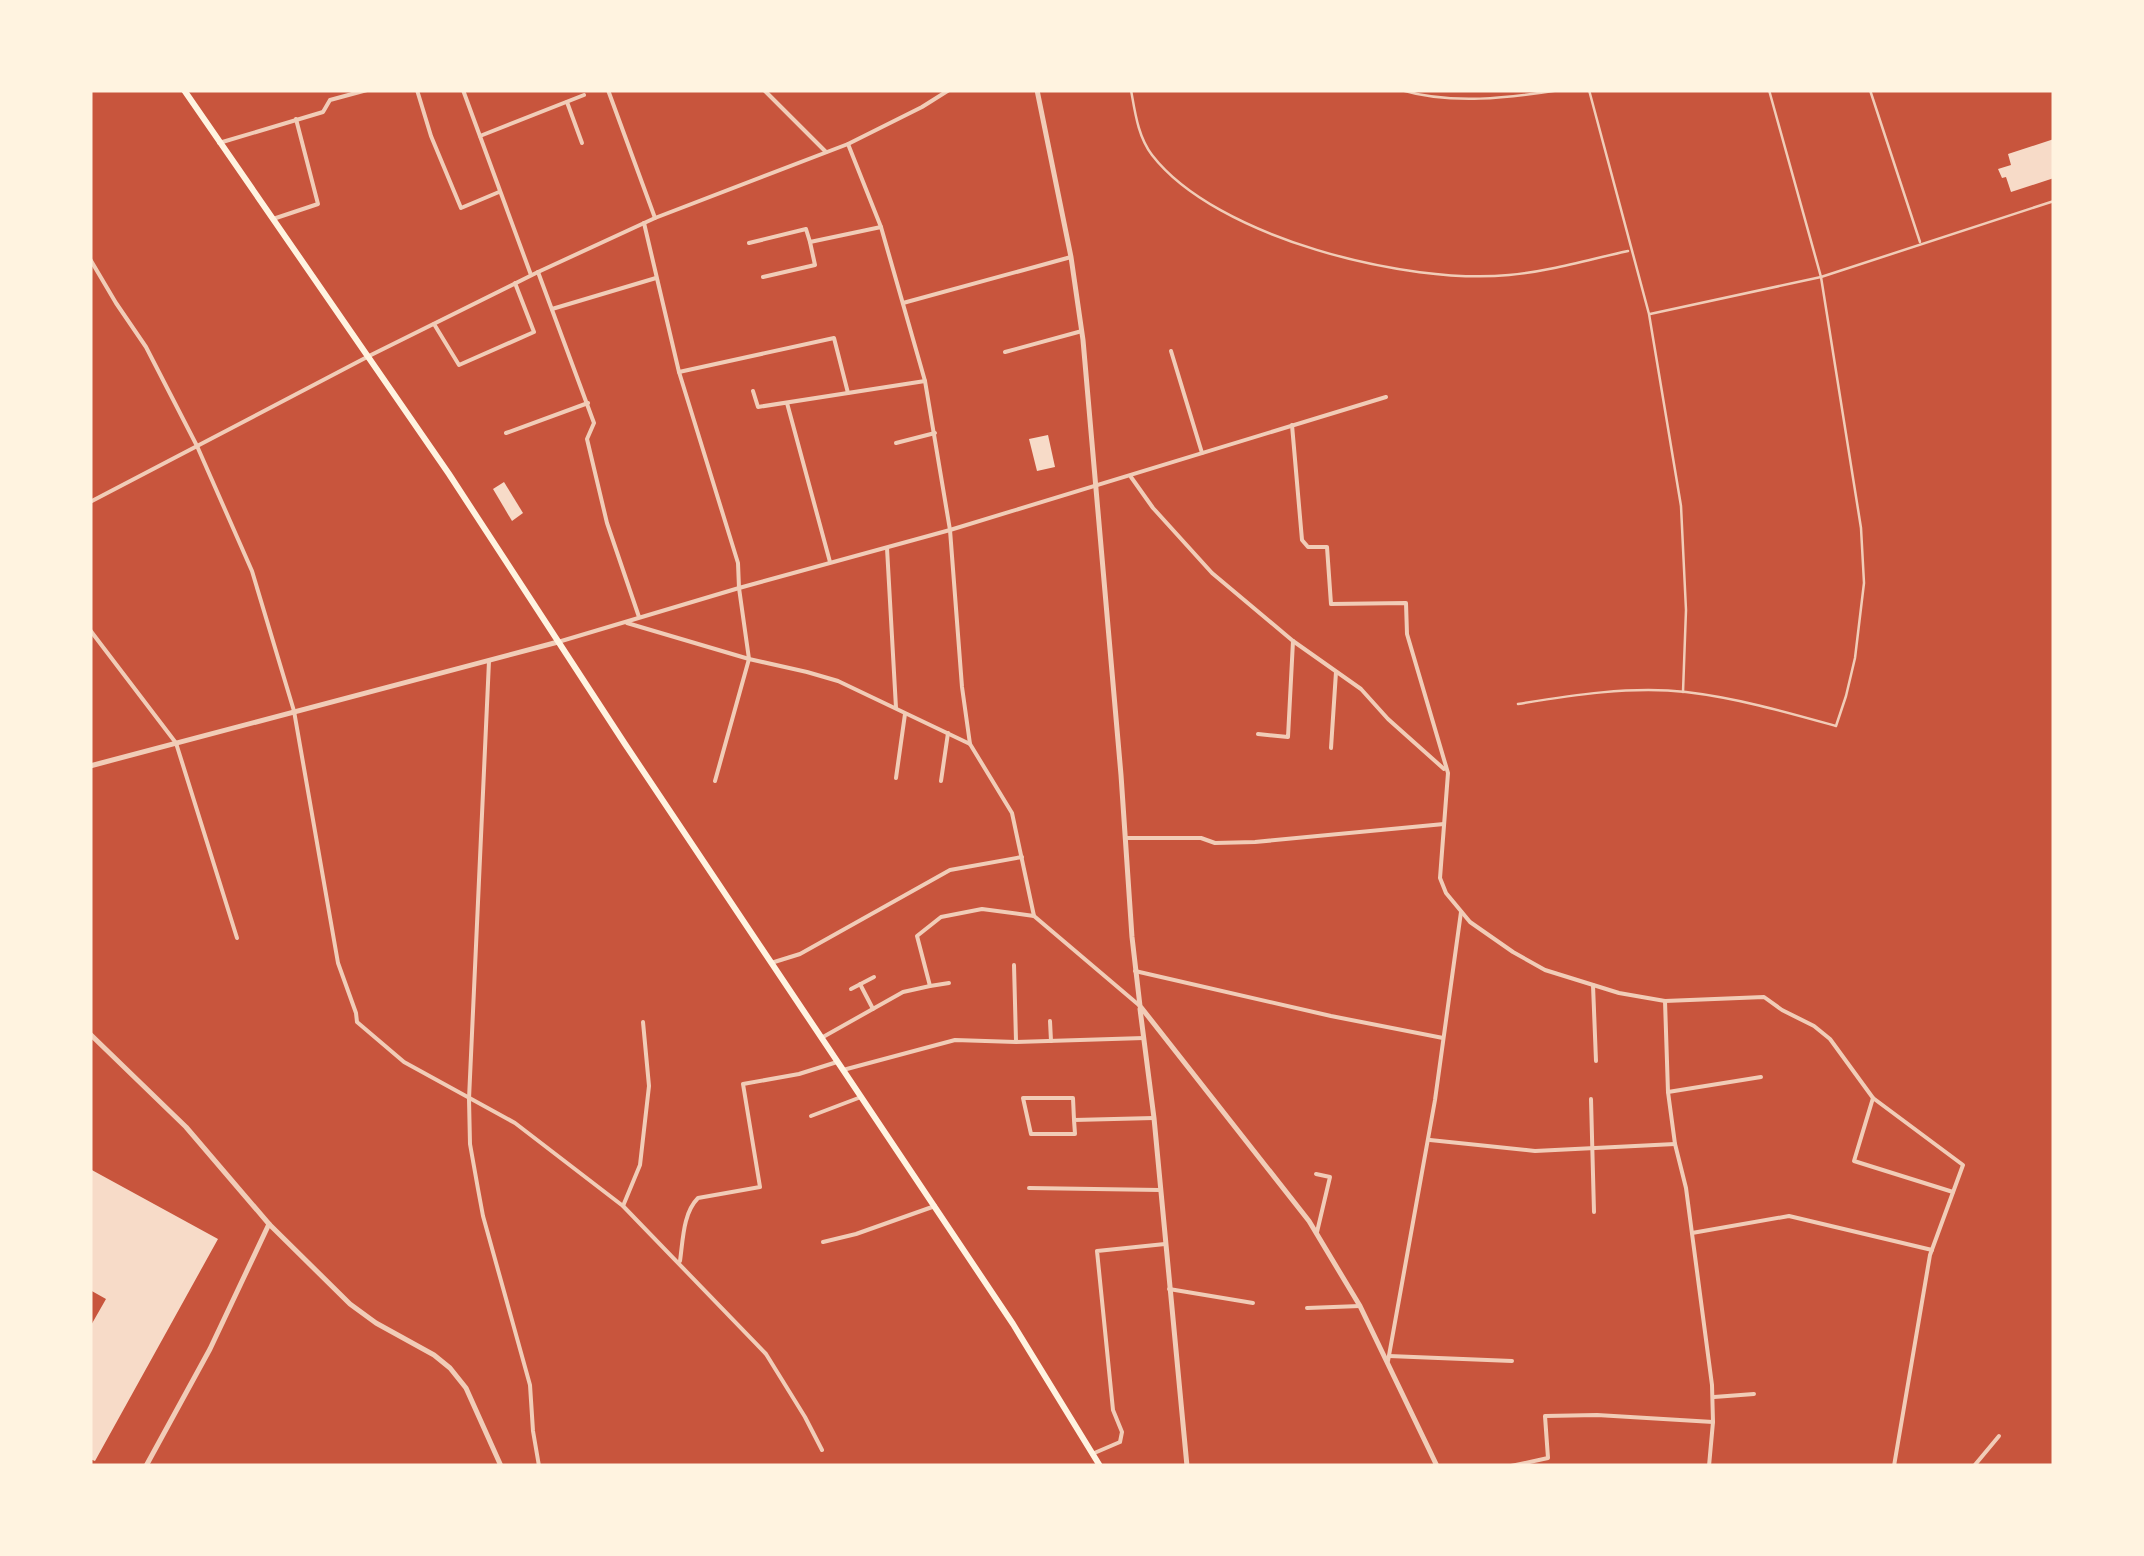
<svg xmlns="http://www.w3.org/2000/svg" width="2144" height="1556" viewBox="0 0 2144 1556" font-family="'PT Sans Narrow',sans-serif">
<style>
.building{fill:#f7dbc8}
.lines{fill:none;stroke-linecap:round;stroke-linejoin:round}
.service{stroke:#f1ccb7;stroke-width:2.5}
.minor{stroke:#f1ccb7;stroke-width:4}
.tertiary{stroke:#f1ccb7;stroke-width:5}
.secondary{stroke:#fff3e0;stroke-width:6}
</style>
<rect width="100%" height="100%" fill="#c8553d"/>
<g class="building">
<polygon points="2054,139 2054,178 2011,192 2006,177 2002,178 1998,169 2011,165 2008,154"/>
<polygon points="1048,435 1055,467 1037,471 1029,439"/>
<polygon points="504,482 523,513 512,521 493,489"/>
<polygon points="90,1169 218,1239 95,1461 90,1459 90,1327 106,1299 90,1290"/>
</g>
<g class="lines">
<g class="service">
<path d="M1131,90C1135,112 1138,137 1152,155C1216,238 1408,285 1509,275C1547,272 1591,259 1628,251"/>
<path d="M1401,90C1452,105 1508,98 1560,90"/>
<polyline points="1589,90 1649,314 1681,506 1686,610 1683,692"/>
<polyline points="1870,90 1920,242"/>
<polyline points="1650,314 1821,277 2054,201"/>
<path d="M1518,704C1572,695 1631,686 1686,692C1737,698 1786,712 1836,726L1846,696L1855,658L1864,583L1861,528L1821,277L1769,90"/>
</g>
<g class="minor">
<polyline points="417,90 431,136 461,208 499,192"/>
<polyline points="463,90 531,275"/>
<polyline points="608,90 655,218"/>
<polyline points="764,90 826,152"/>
<polyline points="567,102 582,143"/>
<polyline points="480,136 584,95"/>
<polyline points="219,143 323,112 330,100 367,90"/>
<polyline points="848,144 881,227 925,381 950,530 962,687 970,744"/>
<polyline points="273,219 318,204 296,119"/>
<polyline points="644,223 679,372 738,563 739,588 749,659 715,781"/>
<polyline points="749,243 806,229 810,242 881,227"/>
<polyline points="90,259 116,303 146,347 197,446 252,571 294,711 338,963 356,1013 357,1022 404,1062 515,1123 623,1206 766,1354 805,1417 822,1450"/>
<polyline points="538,272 594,423 587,439 607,523 639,617"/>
<polyline points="763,277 815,265 810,242"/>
<polyline points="903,303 1071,257"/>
<polyline points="552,309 656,278"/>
<polyline points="434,324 459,365 534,332 515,283"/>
<polyline points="1171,351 1202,453"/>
<polyline points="1005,352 1082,331"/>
<polyline points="679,372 834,338 848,393"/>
<polyline points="753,391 758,407 925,381"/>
<polyline points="787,403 830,562"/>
<polyline points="1292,425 1302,540 1308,547 1327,547 1331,604 1406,603 1407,634 1448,773 1440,878 1446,893 1470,922 1513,952 1545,970 1619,993 1665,1001 1764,997 1782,1010 1814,1026 1830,1039 1873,1098 1963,1165 1930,1255 1894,1466"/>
<polyline points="506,433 588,403"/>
<polyline points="896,443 935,433"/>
<polyline points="1131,477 1153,508 1212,573 1293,641 1361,689 1388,719 1444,769"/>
<polyline points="90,502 369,356 538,272 655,218 848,144 922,107 949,90"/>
<polyline points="887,548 896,708"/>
<polyline points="627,623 749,659 807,672 838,681 970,744 1012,813 1034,916"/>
<polyline points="90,630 176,743 237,938"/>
<polyline points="558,642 739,588 950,530 1386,397"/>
<polyline points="489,661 469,1099 470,1144 478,1189 483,1216 530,1385 533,1431 539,1466"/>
<polyline points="1258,734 1288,737 1293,641"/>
<polyline points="1331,748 1336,672"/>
<polyline points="896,778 905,714"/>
<polyline points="941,781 948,733"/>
<polyline points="1126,838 1201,838 1215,843 1255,842 1444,824"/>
<polyline points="771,963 800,954 950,870 1022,857"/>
<polyline points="1014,965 1016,1041"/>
<polyline points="1135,971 1331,1016 1443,1038"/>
<polyline points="860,984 873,1009"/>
<polyline points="1593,985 1596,1061"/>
<polyline points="930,986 949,983"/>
<polyline points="851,989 874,977"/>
<polyline points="1665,1001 1668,1092 1675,1144 1686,1188 1712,1385 1713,1422 1709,1466"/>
<polyline points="1050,1021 1051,1041"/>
<polyline points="823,1037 903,992 930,986 917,936 941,917 982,909 1034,916 1140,1006"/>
<polyline points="843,1070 955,1040 1016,1042 1144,1038"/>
<polyline points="1668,1092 1761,1077"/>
<polyline points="1873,1098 1854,1161 1953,1192"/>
<polyline points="1591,1099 1594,1212"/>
<polyline points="811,1116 861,1097"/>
<polyline points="1074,1120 1073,1098 1023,1098 1031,1134 1075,1134 1074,1120 1154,1118"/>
<polyline points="1430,1140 1535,1151 1675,1144"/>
<polyline points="1316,1174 1330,1177 1317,1232"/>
<polyline points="1029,1188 1160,1190"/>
<polyline points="623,1206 640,1165 649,1086 643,1022"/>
<polyline points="1692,1233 1789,1216 1932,1250"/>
<polyline points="823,1242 856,1234 935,1206"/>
<path d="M680,1261C683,1240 683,1213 698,1198L760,1187L743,1084L799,1074L837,1062"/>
<polyline points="1169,1289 1253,1303"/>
<polyline points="1307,1308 1360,1306"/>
<polyline points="1389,1356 1512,1361"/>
<polyline points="1388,1361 1435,1100 1461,912"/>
<polyline points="1714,1397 1754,1394"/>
<polyline points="1092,1454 1120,1442 1122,1432 1113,1410 1097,1251 1165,1244"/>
<polyline points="1511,1466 1548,1458 1545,1416 1597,1415 1713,1422"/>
<polyline points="1974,1466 1999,1436"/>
</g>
<g class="tertiary">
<polyline points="1037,90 1071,257 1083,340 1121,775 1132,937 1140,1006 1309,1221 1360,1306 1437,1466"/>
<polyline points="90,766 558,642"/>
<polyline points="1140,1009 1154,1118 1187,1466"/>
<polyline points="90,1034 186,1127 269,1224 350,1304 376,1323 434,1355 450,1368 466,1388 501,1466"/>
<polyline points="146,1466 210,1349 269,1224"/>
</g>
<polyline class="secondary" points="184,90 449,474 625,744 1013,1324 1100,1466"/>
</g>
<rect width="2144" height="1556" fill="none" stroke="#fff3e0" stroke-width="185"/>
</svg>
